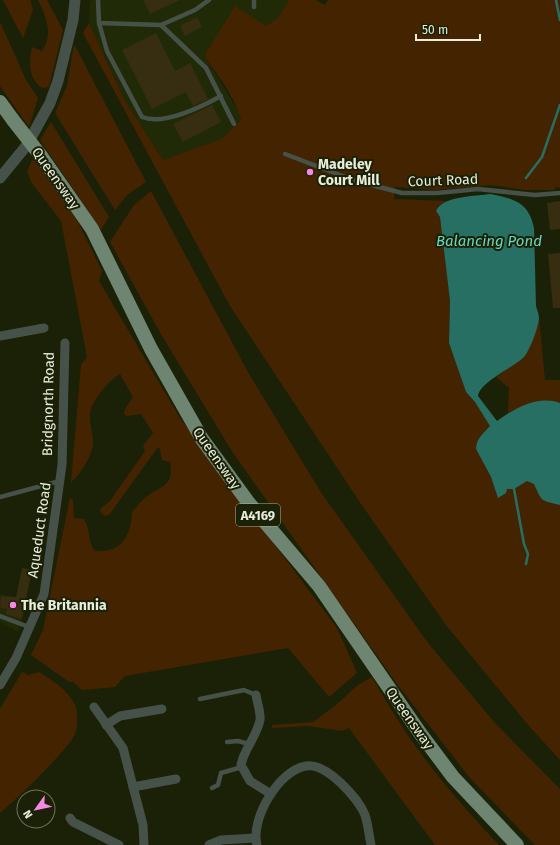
<svg xmlns="http://www.w3.org/2000/svg" width="560" height="845" viewBox="0 0 560 845" font-family="'Fira Sans',sans-serif">
<style>
.built{fill:#212a06}
.green{fill:#442400}
.water{fill:#276f63}
.lines{fill:none;stroke-linecap:round;stroke-linejoin:round}
.stream{stroke:#276f63;stroke-width:2.5}
.building{fill:#372d10}
.service{stroke:#465249;stroke-width:4.5}
.minor{stroke:#465249;stroke-width:9}
.tertiary{stroke:#465249;stroke-width:11}
.primary{stroke:#6e8572;stroke-width:14}
.primary-bridge{stroke:#6e8572;stroke-width:14}
.poi-dot{fill:#fb87e5;stroke:#1b2106;stroke-width:1.5}
.labels{text-anchor:middle;stroke-width:4;stroke-linejoin:round;paint-order:stroke}
.shield{fill:#1b2106;stroke:#aab09c;stroke-width:1}
.shield-label{font-size:13px;font-weight:bold;fill:#e8eddd}
.poi-label{font-size:14px;font-weight:bold;fill:#e8eddd;stroke:#1b2106;text-anchor:start}
.street-label{font-size:14px;fill:#e8eddd;stroke:#1b2106}
.water-label{font-size:15px;font-style:italic;fill:#6ad5c2;stroke:#1b2106}
</style>
<rect width="100%" height="100%" fill="#1b2106"/>
<g class="built">
<polygon points="90,0 289,0 278,18 266,26 235,7 206,59 239,112 241,120 221,139 163,160 124,99 89,23"/>
<polygon points="0,594 26,601 18,632 0,622"/>
</g>
<g class="green">
<polygon points="3,0 30,0 33,10 23,38"/>
<path d="M38,0H47L63,30L49,87L42,88C28,78 29,62 32,47L42,51C54,35 46,16 38,0Z"/>
<path d="M289,0H315L325,5L328,0H560V188L555,187V190H525L491,185L435,190L395,187L394,199L447,201L438,206L436,211L440,217L450,301L449,343L466,392L475,402L491,426C483,433 476,438 476,449L491,477L498,497L507,488L514,489L527,481L534,483C542,502 540,500 560,505V760L529,726L446,625L359,501L230,306L83,33L89,23L124,99L163,160L221,139L241,120C237,101 218,74 206,59V53L235,6L266,26L278,18Z"/>
<polygon points="0,22 26,80 38,98 29,127 0,86"/>
<polygon points="74,44 146,182 127,195 115,210 55,113 67,86"/>
<polygon points="51,122 109,217 101,230 40,140"/>
<path d="M33,158L78,222L102,271L99,281L180,418L337,628L357,673L329,697L288,648L125,676L115,687L82,690L73,682H69L31,655L43,630L70,498L73,500L74,518L84,519C91,530 87,541 95,551C122,553 131,536 132,512C136,508 140,502 145,498C160,485 175,487 170,462L162,460L160,449L158,447L109,515L105,516L101,513L100,509L110,501L145,451L143,446L153,433L141,414L127,416L124,414L125,409L133,397L120,374C110,379 92,401 90,412C89,422 93,432 93,443C93,454 80,476 71,482L81,365L87,357L61,221L31,182L27,171Z"/>
<polygon points="151,191 249,374 322,494 428,643 494,722 560,789 560,845 535,845 470,778 400,688 233,453 162,336 110,242 134,205"/>
<path d="M539,317L545,380H560V403C544,397 523,405 508,413L509,388L496,377L524,357L537,327Z"/>
<path d="M22,672L28,675L39,672C52,680 69,691 75,705C78,710 77,727 76,732C71,747 14,802 0,813V709Z"/>
<path d="M372,677C383,696 395,716 407,734C434,774 466,810 499,845H435L349,728L342,731L309,726L272,728V725L313,722L336,705L358,685Z"/>
</g>
<path class="water" d="M491,194C514,199 529,202 534,228L536,306C537,310 539,314 539,318C539,326 529,353 523,358C512,368 480,382 478,396L497,421C515,408 538,395 560,403V505C540,500 542,502 534,484L527,481L514,489H507L506,493L498,498L491,477L476,449C476,438 484,433 490,426L475,402L466,392L449,343L450,301L440,217L436,211C442,196 476,196 491,194Z"/>
<g class="lines">
<g class="stream">
<polyline points="556,0 560,20"/>
<polyline points="526,178 542,157 560,105"/>
<polyline points="514,489 524,544 528,554 526,564"/>
</g>
</g>
<g class="building">
<polygon points="143,0 180,0 150,14"/>
<polygon points="197,17 202,27 185,36 180,26"/>
<polygon points="156,33 175,71 190,63 208,99 193,106 186,92 152,109 122,50"/>
<polygon points="212,105 221,122 183,142 173,124"/>
<polygon points="560,201 560,229 550,230 547,203"/>
<polygon points="560,253 560,308 553,308 548,254"/>
<polygon points="22,568 32,570 22,619 6,614 7,609 0,608 1,596 16,597"/>
</g>
<g class="lines">
<g class="service">
<polyline points="98,0 99,23 161,25 206,68 234,124"/>
<polyline points="254,7 254,0"/>
<path d="M99,23L107,51L142,117C164,126 201,107 221,96"/>
<polyline points="161,25 195,10 209,0"/>
<polyline points="285,154 353,180 402,193 437,193 478,189 535,195 560,193"/>
<polyline points="0,497 60,481"/>
<polyline points="0,616 29,627"/>
<polyline points="200,699 244,690 256,695"/>
<polyline points="227,742 238,741 249,744"/>
<polyline points="212,788 218,785 221,773 242,767"/>
</g>
<g class="minor">
<polyline points="0,336 44,328"/>
<polyline points="0,685 16,658 44,594 62,465 65,343"/>
<path d="M256,695C257,702 261,713 260,720C257,736 244,749 241,765L250,781L271,794"/>
<polyline points="94,707 123,748 143,825 144,845"/>
<polyline points="106,725 120,716 162,709"/>
<polyline points="133,787 176,779"/>
<polyline points="70,818 73,822 119,845"/>
<polyline points="209,845 221,840 255,838"/>
<path d="M257,845C250,819 279,770 306,766C326,762 358,798 365,815C368,824 369,835 371,845"/>
</g>
<polyline class="tertiary" points="0,178 27,145 50,103 58,81 73,20 75,0"/>
<g class="primary">
<polyline points="0,102 13,120"/>
<polyline points="41,156 92,229 151,349 202,439 248,502 319,586 420,733 453,777 517,845"/>
</g>
<polyline class="primary-bridge" points="13,120 41,156"/>
</g>
<g class="poi-dot">
<circle cx="310" cy="172" r="4"/>
<circle cx="13" cy="605" r="4"/>
</g>
<g class="labels">
<rect class="shield" x="236" y="504" width="44" height="22" rx="3"/>
<g class="shield-label">
<text x="258" y="520">A4169</text>
</g>
<g class="poi-label">
<text x="318" y="169">Madeley<tspan x="318" dy="16">Court Mill</tspan></text>
<text x="21" y="610">The Britannia</text>
</g>
<g class="street-label">
<text transform="translate(56 178) rotate(55)" y="5">Queensway</text>
<text transform="translate(443 180) rotate(-2)" y="5">Court Road</text>
<text transform="translate(48 404) rotate(-89)" y="5">Bridgnorth Road</text>
<text transform="translate(217 458) rotate(55)" y="5">Queensway</text>
<text transform="translate(39 530) rotate(-82)" y="5">Aqueduct Road</text>
<text transform="translate(410 718) rotate(55)" y="5">Queensway</text>
</g>
<g class="water-label">
<text x="489" y="246">Balancing Pond</text>
</g>
</g>
<g transform="translate(36 809) rotate(237)"><circle r="19" fill="#1b2106" stroke="#6d735c"/>
<path d="M0-3L7 15L0 10L-7 15Z" fill="#fb87e5"/>
<text y="-6" font-size="11" font-weight="bold" text-anchor="middle" fill="#e8eddd">N</text>
</g>
<path d="M416 34v6h64v-6" fill="none" stroke="#e8eddd" stroke-width="2"/>
<text x="422" y="34" font-size="12" fill="#e8eddd" stroke="#1b2106" stroke-width="3" paint-order="stroke">50 m</text>
</svg>
